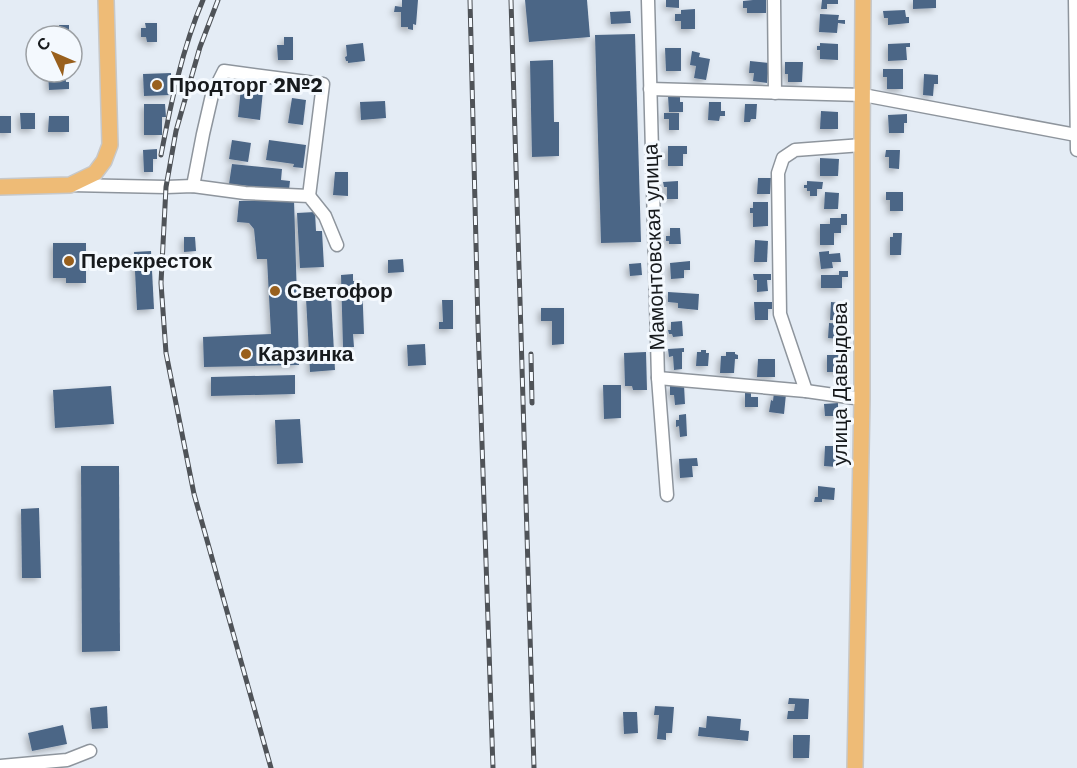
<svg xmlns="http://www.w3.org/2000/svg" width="1077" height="768" viewBox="0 0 1077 768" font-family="'Work Sans',sans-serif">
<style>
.building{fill:#4c6686;filter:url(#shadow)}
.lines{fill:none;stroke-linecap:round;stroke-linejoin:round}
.minor-casing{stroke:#8e959d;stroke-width:15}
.major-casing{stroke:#c7c8c9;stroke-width:18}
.minor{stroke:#fff;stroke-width:12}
.major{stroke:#eebb76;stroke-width:15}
.rail-casing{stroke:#4f5358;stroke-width:5}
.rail{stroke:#f4f9fe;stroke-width:3;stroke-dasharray:9;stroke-linecap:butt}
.poi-dot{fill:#99601d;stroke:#f4f9fe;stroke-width:2}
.labels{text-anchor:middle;stroke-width:6;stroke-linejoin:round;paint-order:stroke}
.poi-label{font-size:21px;font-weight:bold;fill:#171a1d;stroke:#f4f9fe;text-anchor:start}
.street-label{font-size:21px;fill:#171a1d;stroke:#f4f9fe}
</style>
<defs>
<filter id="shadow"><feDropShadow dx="-3" dy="3" stdDeviation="3" flood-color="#0004"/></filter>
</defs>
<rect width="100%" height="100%" fill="#e4ecf5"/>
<g class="building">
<polygon points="402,0 418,0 416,25 413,24 413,30 408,29 408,27 401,27 401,12 394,12 395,6 402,7"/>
<polygon points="525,0 587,0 590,37 529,42"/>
<polygon points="666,0 679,0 679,8 666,7"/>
<polygon points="753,0 766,0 766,13 747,13 747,8 743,8 743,1"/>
<polygon points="822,0 838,0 838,4 827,4 827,9 821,9"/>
<polygon points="913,0 936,0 936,8 913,9"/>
<polygon points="695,9 695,29 681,29 681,21 675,21 675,14 681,14 681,10"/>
<polygon points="905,10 906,17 909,17 909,23 888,25 888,18 884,18 883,11"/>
<polygon points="630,11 631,23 611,24 610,12"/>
<polygon points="820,14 839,15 838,20 845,20 845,24 838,23 837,33 819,32"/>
<polygon points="145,23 157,23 157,42 147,42 146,37 141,37 141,28 146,28"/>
<polygon points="59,25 69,25 69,36 49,36 49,29 59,29"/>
<polygon points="635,34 641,242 601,243 595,35"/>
<polygon points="284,37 293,37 293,60 278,60 277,45 284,45"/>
<polygon points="363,43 365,61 348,63 348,61 346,61 345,57 347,56 346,45"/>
<polygon points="820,43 838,44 838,60 820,59 820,50 817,50 817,46 820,46"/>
<polygon points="910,43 910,47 906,47 907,60 888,61 888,44"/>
<polygon points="665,48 681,48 681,71 666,71"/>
<polygon points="692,51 700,53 699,57 710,59 706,80 694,78 696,66 690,65"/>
<polygon points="553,60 554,122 559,122 559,156 532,157 530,61"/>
<polygon points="750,61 769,63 767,83 753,81 754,73 749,73"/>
<polygon points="785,62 803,62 802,82 788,82 788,74 785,74"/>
<polygon points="883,69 903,69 903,89 887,89 887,77 883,77"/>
<polygon points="48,72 65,72 66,82 69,82 69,89 49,90"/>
<polygon points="171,73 171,95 144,96 143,74"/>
<polygon points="924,74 938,75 938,84 934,84 933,96 923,95"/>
<polygon points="241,88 263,91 260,120 238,117"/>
<polygon points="668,96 680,96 680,102 683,102 683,112 669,112"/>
<polygon points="292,98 306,100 303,125 288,123"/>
<polygon points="385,101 386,118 361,120 360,102"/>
<polygon points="709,102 721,102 721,111 725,111 725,116 720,116 719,121 708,120"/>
<polygon points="144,104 165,104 166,117 162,117 162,135 144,135"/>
<polygon points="745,104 757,104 756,119 751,119 750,122 744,122"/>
<polygon points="821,111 838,112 838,129 820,129"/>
<polygon points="20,113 35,113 35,129 21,129"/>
<polygon points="664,113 679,113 679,130 669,130 669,119 664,119"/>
<polygon points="907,114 907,123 904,123 904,133 889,133 888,115"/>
<rect x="0" y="116" width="11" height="17"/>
<polygon points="49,116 69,116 69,132 48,132"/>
<polygon points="232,140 251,143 248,162 229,159"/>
<polygon points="269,140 306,145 303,168 293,167 294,164 266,160"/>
<polygon points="668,146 687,146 687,154 683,154 683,166 668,166"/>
<polygon points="157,149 157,159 153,159 153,172 144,172 143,150"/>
<polygon points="886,150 900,150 899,169 889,168 889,157 885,157"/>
<polygon points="820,158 839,159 838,176 820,176"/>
<polygon points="232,164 282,169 281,180 290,181 289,190 229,184"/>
<polygon points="335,172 348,172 348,196 333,195"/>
<polygon points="758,178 771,178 770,194 757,194"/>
<polygon points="678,181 678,199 667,199 667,187 664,187 663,182"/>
<polygon points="807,181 823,182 822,189 817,189 817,196 810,196 810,191 807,191 807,188 804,188 804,185 807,185"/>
<polygon points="825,192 839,193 838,209 824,209"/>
<polygon points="886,192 903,192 903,211 890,211 890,200 886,200"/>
<polygon points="294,200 299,365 204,367 203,337 271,334 267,259 257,259 254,229 249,223 237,222 239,201"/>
<polygon points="753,202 768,202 768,226 753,227 753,213 750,213 750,208 753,208"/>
<polygon points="315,212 316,231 322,231 324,267 300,268 297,213"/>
<polygon points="841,214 847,214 847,225 841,225 841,233 834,233 834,245 820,245 820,224 830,224 830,218 841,218"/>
<polygon points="670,228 680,228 681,244 669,244 669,241 666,241 666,236 670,236"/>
<polygon points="893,233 902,233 901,255 890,255 890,237 893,237"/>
<polygon points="184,237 195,237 196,251 184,252"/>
<polygon points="755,240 768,241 767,262 754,262"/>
<polygon points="53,243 86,243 86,283 66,283 66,278 53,278"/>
<polygon points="151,251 154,309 137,310 134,252"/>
<polygon points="829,251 829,254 840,253 841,262 832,262 833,268 821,269 819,252"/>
<polygon points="403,259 404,272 388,273 388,260"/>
<polygon points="690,261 690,270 684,270 684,278 671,279 670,263"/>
<polygon points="641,263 642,275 630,276 629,264"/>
<polygon points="839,271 848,271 848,277 842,277 842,288 821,288 821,275 839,275"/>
<polygon points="353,274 353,281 362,281 364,334 353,334 354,347 343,347 341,275"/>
<polygon points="753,274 771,274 771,280 767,280 768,291 757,292 757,280 754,280"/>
<polygon points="668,292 699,294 698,310 678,308 678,303 668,302"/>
<polygon points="331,297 335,370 310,372 306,298"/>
<polygon points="442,300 453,300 453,329 439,329 439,322 443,322"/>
<polygon points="754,302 772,302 772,309 768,309 768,320 755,320"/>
<polygon points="831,302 842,303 842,317 835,317 835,320 830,320"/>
<polygon points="541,308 564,308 564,344 552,345 552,321 541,321"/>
<polygon points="682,321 683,336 673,337 672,334 669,334 668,330 671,330 671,322"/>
<polygon points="829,323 844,324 844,330 841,330 840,339 828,338"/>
<polygon points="425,344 426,365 408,366 407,345"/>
<polygon points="684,348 684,352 682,352 682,369 674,370 673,356 669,357 668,349"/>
<polygon points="701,350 706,350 706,353 709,353 708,366 696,366 697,352 701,352"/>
<polygon points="646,352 647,390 633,390 632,386 625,386 624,353"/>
<polygon points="726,352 735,352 735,354 738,355 738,359 735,359 734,373 720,373 721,356 726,356"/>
<rect x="827" y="355" width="16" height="17"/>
<polygon points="758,359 775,359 775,377 757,377"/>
<polygon points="295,375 295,394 211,396 211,377"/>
<polygon points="603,385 621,385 621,418 604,419"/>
<polygon points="684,385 685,404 675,405 674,395 670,395 670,386"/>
<polygon points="111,386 114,424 55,428 53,390"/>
<polygon points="774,392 786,394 784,414 769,412 771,400 773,401"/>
<polygon points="745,393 751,393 751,397 758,397 758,407 745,407"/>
<polygon points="838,403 838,416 825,416 824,404"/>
<polygon points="686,414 687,436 680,437 679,426 676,427 676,420 679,420 679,415"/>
<polygon points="300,419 303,463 277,464 275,420"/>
<polygon points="825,446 844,446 843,453 837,453 837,467 824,466"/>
<polygon points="697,458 698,466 692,466 693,477 680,478 679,459"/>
<polygon points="81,466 119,466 120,651 82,652"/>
<polygon points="818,486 835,488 834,500 822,499 822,502 814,502 815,497 818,497"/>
<polygon points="39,508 41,578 22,578 21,509"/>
<polygon points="789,698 809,699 808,719 787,719 788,711 794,711 795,704 788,704"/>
<polygon points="107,706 108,728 92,729 90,708"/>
<polygon points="655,706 674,707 672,733 666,733 666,740 657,739 659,715 654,715"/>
<polygon points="623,712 637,712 638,733 624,734"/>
<polygon points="707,716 741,719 740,730 749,731 748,741 698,736 699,727 706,728"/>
<polygon points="63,725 67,744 32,751 28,733"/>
<polygon points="793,735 810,735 809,758 793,758"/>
</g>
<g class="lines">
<g class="minor-casing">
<g id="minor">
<polyline points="648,0 658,378 667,495"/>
<polyline points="774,0 775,93"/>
<polyline points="1075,0 1077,150"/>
<polyline points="650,89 863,95 1076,135"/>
<polyline points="71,185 166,187 193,186 245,193 309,196 325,216 337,245"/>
<polyline points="193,186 203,134 212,95 224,71 323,84 309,196"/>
<polyline points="658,378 806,391 862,399"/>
<polyline points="806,391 780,314 778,173 783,158 795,150 862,145"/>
<polyline points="0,766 67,760 90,751"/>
</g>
</g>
<g class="major-casing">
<g id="major">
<polyline points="0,187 70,185 95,173 104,161 110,145 106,0"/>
<polyline points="855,768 862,399 862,145 863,0"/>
</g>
</g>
<use href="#minor" class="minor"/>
<use href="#major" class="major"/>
<g class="rail-casing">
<g id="rail">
<polyline points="218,0 200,47 176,131 166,187 161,283 166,353 194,494 271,768"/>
<polyline points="470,0 478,325 493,768"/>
<polyline points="511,0 534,768"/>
<path d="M161,155C171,103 182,49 203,0"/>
<polyline points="531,354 532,403"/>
</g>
</g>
<use href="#rail" class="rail"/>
</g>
<g class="poi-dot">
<circle cx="157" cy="85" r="6"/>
<circle cx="69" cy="261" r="6"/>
<circle cx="275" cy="291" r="6"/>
<circle cx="246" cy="354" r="6"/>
</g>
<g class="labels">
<g class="poi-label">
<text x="169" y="92">Продторг 2№2</text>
<text x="81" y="268">Перекресток</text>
<text x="287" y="298">Светофор</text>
<text x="258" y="361">Карзинка</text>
</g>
<g class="street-label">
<text transform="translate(654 247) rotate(-92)" y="7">Мамонтовская улица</text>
<text transform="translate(840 384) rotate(-90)" y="7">улица Давыдова</text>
</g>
</g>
<g transform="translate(54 54) rotate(314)"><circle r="28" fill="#f4f9fe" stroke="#9ca0a4" stroke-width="1.5"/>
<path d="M0-4.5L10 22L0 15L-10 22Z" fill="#99601d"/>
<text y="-9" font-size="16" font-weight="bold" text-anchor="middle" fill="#171a1d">С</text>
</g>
</svg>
